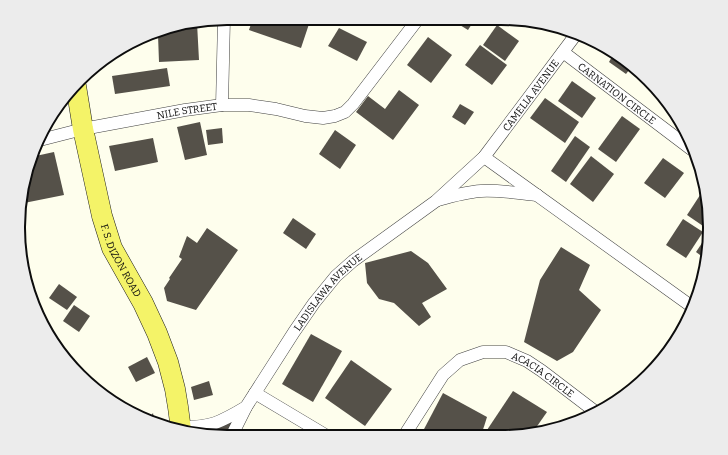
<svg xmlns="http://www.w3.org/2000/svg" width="728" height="455" viewBox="0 0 728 455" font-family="Bitter,serif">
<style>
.building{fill:#555149}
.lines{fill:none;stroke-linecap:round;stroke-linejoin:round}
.minor-casing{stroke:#404040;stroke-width:13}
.primary-casing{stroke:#1e1e1e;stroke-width:21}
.minor{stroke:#fff;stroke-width:12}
.primary{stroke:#f4f368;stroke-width:20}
.labels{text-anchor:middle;stroke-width:4;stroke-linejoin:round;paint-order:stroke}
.street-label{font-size:10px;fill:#0d0d0d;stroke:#fff}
.rim{fill:none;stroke:#0d0d0d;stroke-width:2}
</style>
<rect width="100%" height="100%" fill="#fefeed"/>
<g class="building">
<polygon points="253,18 311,18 301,48 249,30"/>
<polygon points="457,19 475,19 468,30 455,22"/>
<polygon points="197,23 199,60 159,62 158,35 168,34 167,28"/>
<polygon points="497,25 519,41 505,61 483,45"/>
<polygon points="339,28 367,42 357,61 328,46"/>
<polygon points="428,37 452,55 431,83 407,65"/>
<polygon points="480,45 507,65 492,85 465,65"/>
<polygon points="614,53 628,61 632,66 626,74 609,62"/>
<polygon points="167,68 170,86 115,94 112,76"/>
<polygon points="572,81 596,98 582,118 558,101"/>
<polygon points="399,90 419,105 393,140 356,112 368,96 385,109"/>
<polygon points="545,98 579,122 565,143 530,118"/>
<polygon points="460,104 474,112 465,125 452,117"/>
<polygon points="622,116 640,129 616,162 598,149"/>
<polygon points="200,122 207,155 185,160 177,127"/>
<polygon points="222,128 223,143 208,145 206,130"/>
<polygon points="335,130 356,145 340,169 319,154"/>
<polygon points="575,136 590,147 566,182 551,171"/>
<polygon points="153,138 158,162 115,171 109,146"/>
<polygon points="54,152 64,195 24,203 23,198 29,160 31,157"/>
<polygon points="591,156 614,174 593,202 570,184"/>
<polygon points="663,158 684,173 665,198 644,183"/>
<polygon points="704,189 708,200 706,228 687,215"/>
<polygon points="293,218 316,234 306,249 283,233"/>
<polygon points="683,219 703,232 686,258 666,245"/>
<polygon points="207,228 238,250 196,310 167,301 164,288 170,279 169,278 182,259 179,257 187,236 197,243"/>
<polygon points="706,237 704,258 696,252"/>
<polygon points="561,247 590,265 579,290 601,310 573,352 557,361 524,342 540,280"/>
<polygon points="411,251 428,263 447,289 422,303 431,317 419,326 394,303 379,299 367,283 365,263"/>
<polygon points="59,284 77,297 67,310 49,298"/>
<polygon points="74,305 90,316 79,332 63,321"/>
<polygon points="311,334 342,351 313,402 282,384"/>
<polygon points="147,357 155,373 136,382 128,367"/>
<polygon points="351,360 392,389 365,426 325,398"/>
<polygon points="209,381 213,395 194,400 191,387"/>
<polygon points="513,391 547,412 533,432 514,437 483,436"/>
<polygon points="443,393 487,417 481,436 434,436 423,431"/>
<polygon points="153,413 155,423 147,421"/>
<polygon points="229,420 234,427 223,435 214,435 212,432"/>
</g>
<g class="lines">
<g class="minor-casing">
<g id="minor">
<path id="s1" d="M563,52L691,149"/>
<polyline points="222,105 224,19"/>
<path id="s2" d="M40,140L83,129L185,110L222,105H249L276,109L305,116L323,118L335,116L345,112L353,104L418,19"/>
<polyline points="484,157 691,306"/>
<path d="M438,200C452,196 466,192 481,191C499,190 518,193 537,195"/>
<polyline points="255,393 327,436"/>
<path d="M181,427C192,427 204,427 215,423C226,419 236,413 246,407"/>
<path id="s3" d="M232,435L246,407L294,332L314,303L336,276L353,261L436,201L484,157L577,33"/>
<path id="s4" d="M404,436L443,375L460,360L483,352H506L527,361L542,371L597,413"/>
</g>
</g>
<g class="primary-casing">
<g id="primary">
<path id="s5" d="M76,86L83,129L102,216L112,248L143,303L157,333L168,362L175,389L178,407L181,430"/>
</g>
</g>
<use href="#minor" class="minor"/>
<use href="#primary" class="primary"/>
</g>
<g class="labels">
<g class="street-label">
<text dy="4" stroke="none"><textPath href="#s1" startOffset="68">CARNATION CIRCLE</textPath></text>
<text dy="4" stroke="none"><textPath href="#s3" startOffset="458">CAMELIA AVENUE</textPath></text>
<text dy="4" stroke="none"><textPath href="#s2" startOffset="150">NILE STREET</textPath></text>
<text dy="4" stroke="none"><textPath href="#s5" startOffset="181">F. S. DIZON ROAD</textPath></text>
<text dy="4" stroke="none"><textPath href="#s3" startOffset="173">LADISLAWA AVENUE</textPath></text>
<text dy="4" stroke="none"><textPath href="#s4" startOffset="186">ACACIA CIRCLE</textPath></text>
</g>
</g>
<path d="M0 0H728V455H0ZM227 25H501A202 202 0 0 1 703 227V228A202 202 0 0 1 501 430H227A202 202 0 0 1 25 228V227A202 202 0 0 1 227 25Z" fill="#ececec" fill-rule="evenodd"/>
<path class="rim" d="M227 25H501A202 202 0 0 1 703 227V228A202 202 0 0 1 501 430H227A202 202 0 0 1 25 228V227A202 202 0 0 1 227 25Z"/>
</svg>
